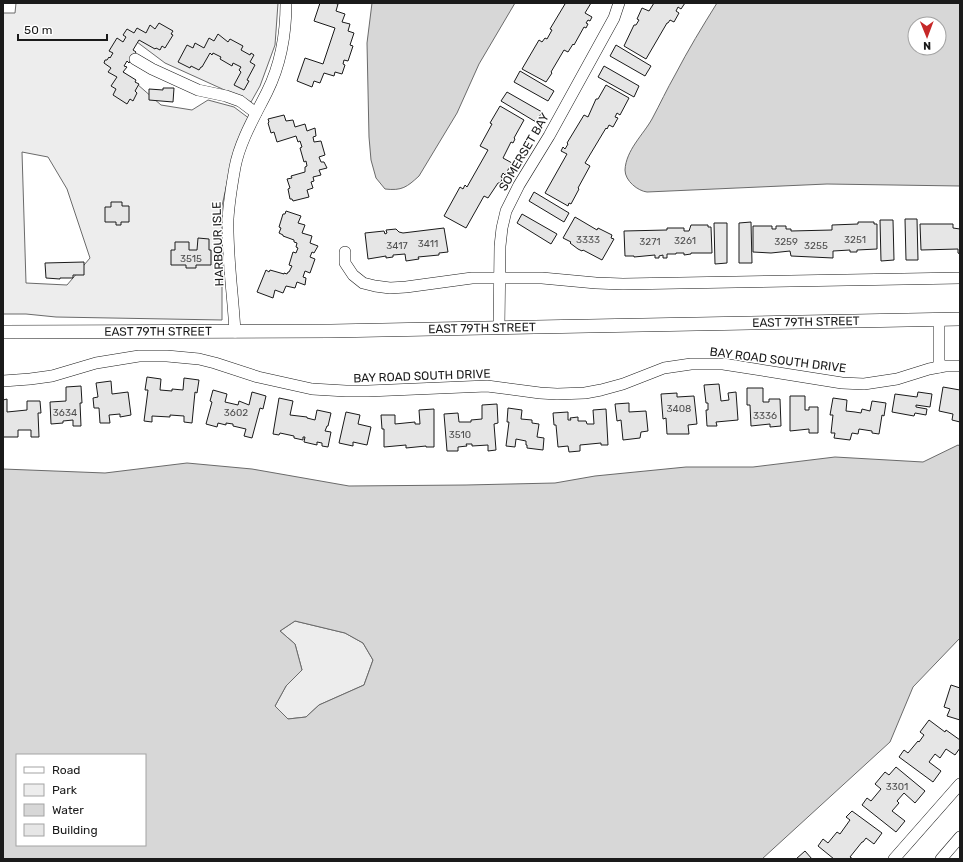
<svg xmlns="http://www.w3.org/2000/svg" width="963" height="862" viewBox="0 0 963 862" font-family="Rubik,sans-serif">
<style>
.green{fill:#ededed;stroke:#6a6a6a;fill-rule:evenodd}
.water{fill:#d7d7d7;stroke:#6a6a6a;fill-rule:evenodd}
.building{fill:#e6e6e6;stroke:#1a1a1a}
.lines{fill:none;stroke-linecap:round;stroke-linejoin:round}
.minor-casing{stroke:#1a1a1a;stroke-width:12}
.tertiary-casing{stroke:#1a1a1a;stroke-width:14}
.minor{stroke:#fff;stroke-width:11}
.tertiary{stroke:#fff;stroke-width:13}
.labels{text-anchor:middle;stroke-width:3;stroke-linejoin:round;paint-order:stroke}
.number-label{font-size:10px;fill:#4d4d4d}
.street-label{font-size:12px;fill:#1a1a1a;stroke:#fff}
</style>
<rect width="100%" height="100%" fill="#fff"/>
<g class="green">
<path d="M16,3H278L275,45L260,86L251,102L165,63L133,39L113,63L161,105L192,110L208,100L234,107L250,119L234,151L222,206V320L56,317L26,314H3V13H15ZM22,152L48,157L67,189L90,258L67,285L26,283Z"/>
<polygon points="295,621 345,633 363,643 373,660 364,685 319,705 306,717 288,719 275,706 286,686 302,670 295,644 280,631"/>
</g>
<g class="water">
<path d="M372,3H515L479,64L457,113L419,176C407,187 402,191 385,189L376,178L371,160L369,137L367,43Z"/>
<path d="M717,3H960V186L827,184L647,192C638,191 625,181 625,170C626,150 643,135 652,119C660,104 667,89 675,75C688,50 702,27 717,3ZM915,24H939V48H915Z"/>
<path d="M958,445L960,446V638L913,687L890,742L762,859H3V469L105,473L187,463L252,469L349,486L466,485L555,483L595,476L686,467H753L835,457L923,462ZM295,621L345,633L363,643L373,660L364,685L319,705L306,717L288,719L275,706L286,686L302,670L295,644L280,631ZM17,755H145V845H17Z"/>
</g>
<g class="building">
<polygon points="320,3 334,3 338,4 336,11 345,14 342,22 350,24 348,31 354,33 350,45 353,46 348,61 344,60 343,64 345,65 342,74 335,72 334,76 324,73 320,83 314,81 312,87 297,81 305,58 323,64 335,28 314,21"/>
<polygon points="563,3 591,3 585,13 592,17 590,21 588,20 586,23 588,24 586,28 584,27 574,45 573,44 568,52 564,50 551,72 552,73 546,82 522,69 539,40 542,42 545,38 547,39 552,30 550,29 565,4"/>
<polygon points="654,3 685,3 681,9 678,7 676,11 679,13 674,22 670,20 668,23 667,23 646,59 624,46 634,25 636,25 639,20 637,19 642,8 649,11"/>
<polygon points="159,23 173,31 171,34 173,35 165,48 162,46 160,50 156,48 155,49 139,40 133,50 136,52 129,63 127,61 124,66 127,67 123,72 136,80 135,82 139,84 135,91 137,93 133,101 130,99 127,104 113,95 116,89 111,86 117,77 108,72 111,68 104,63 105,60 107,60 109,57 110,58 113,53 109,51 117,38 123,42 126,37 123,35 127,29 134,33 137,28 146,33 150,25 155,29"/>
<polygon points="218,34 228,42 230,39 243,46 241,50 250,55 251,53 254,55 250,62 255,65 247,80 249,81 244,90 234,85 241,72 239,70 241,67 233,63 232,66 220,59 221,57 213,53 212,55 210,53 202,67 201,67 199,70 191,66 190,68 178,62 187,45 193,48 195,43 204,48 209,38 214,41"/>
<polygon points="616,45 651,66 645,76 610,56"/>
<polygon points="604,66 639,86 634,97 598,77"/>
<polygon points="520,71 554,91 548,101 514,82"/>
<polygon points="606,85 629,98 620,115 617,113 615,117 618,118 613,127 609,125 607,129 606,128 585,163 590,166 578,188 579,189 571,204 569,203 568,206 545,193 567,154 561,151 563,147 565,149 568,144 567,143 584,115 588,117 596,99 598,99"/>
<polygon points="163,88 174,88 173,102 149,100 149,89 163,90"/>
<polygon points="507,92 542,112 536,122 501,101"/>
<polygon points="500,106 524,120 514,138 515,139 513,143 511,142 503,158 512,163 505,175 503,173 501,177 503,178 500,183 498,183 488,198 484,196 466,228 444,216 460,187 463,189 465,185 467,187 488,150 480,146 492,124 490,123"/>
<polygon points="284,115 286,121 293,120 295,127 305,124 307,131 315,128 316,136 313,137 314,142 321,141 325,155 319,157 321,162 324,162 327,168 319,170 321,175 313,177 314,181 311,182 313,188 307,190 309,197 293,201 292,199 290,199 288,189 290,188 287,179 292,178 291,176 305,172 305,167 307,166 306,161 304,162 300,148 302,147 300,141 298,142 296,136 277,142 274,132 271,133 268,123 269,122 268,119"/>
<polygon points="534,192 569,213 564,222 529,201"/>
<polygon points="111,202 122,202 122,206 129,206 129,222 121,222 121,225 116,225 116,222 105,222 105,207 111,207"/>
<polygon points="286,211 301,216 298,223 305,225 302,233 312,236 310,243 318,246 314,253 312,252 310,257 315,259 310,273 305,271 303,277 306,278 305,285 297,282 295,288 286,286 283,293 275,290 273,298 257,292 266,270 269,272 270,270 284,274 284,273 287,274 288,272 289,272 292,266 289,265 293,252 296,253 298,248 296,247 297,243 294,242 294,240 283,236 283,235 279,233 281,228 279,227 283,214 285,214"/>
<polygon points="522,214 557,234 551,244 517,223"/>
<polygon points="575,217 597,230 598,228 612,235 611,238 614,239 602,260 583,250 582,251 578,249 570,243 571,242 563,238"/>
<polygon points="905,219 917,219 918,260 906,260"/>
<polygon points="880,220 893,220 894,260 881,261"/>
<polygon points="751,222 752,263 739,263 739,223"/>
<polygon points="858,222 874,222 874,224 877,224 877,249 857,250 857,252 850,252 850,250 833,251 833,258 791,256 790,251 771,253 753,252 753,226 772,226 772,229 776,229 776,226 786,226 786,229 791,229 791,231 832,230 832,225 858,224"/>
<polygon points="714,223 727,223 727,263 715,264"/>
<polygon points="920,224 953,224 953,228 960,229 960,254 958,253 958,249 921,250"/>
<polygon points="691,225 708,225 708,227 711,227 712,253 691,253 691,254 684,255 684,253 676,253 676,254 667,254 667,258 663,258 663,255 659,256 659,258 655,258 655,255 634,257 634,256 625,256 624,231 667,230 667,228 684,228 684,231 689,231"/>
<polygon points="444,228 448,252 439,253 439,255 418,257 419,259 406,261 405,254 393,255 393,257 386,258 386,256 368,259 365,233 384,231 385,234 387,233 386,230 396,229 399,232 403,233"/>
<polygon points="198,238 209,239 209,250 211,250 211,265 196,265 196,268 186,268 186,265 171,265 171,250 175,250 175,242 189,242 189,250 197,250"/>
<polygon points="84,262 84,275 73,275 73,278 60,278 60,279 46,278 45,263"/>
<polygon points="147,377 161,379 160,390 172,391 172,389 183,390 184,378 199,380 197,393 195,392 192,423 184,422 184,416 170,415 170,417 152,416 152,422 144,421 148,390 145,390"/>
<polygon points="111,381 112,394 128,392 131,415 120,417 120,414 109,415 110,423 100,423 99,408 94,408 93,398 98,397 96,383"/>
<polygon points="719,384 721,401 729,400 728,393 736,392 738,420 716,422 717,426 707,426 706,410 708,410 708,403 706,403 704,385"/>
<polygon points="81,386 82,403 80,403 81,426 73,426 73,420 63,421 63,423 51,424 50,402 66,401 66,387"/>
<polygon points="943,387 960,390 960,422 952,420 953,414 939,411"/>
<polygon points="747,388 763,388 763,402 769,402 769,399 780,399 781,426 770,427 770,424 751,426 750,405 747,405"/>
<polygon points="213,390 227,394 225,402 238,405 239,401 249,405 252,392 266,396 263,409 260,408 252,438 244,436 246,429 233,426 233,424 226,423 226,425 218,423 217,427 206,424 212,402 210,401"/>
<polygon points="918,392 932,394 930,407 916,405 916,407 927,409 926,415 915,413 914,416 892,412 895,394 917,397"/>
<polygon points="677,393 677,397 694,396 697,424 688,425 689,434 667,434 666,418 663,419 661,394"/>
<polygon points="790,396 805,396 805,410 809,410 809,407 818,407 818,433 809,433 809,429 790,431"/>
<polygon points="279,398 293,401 290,415 307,417 307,418 315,420 317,410 331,413 328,426 327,426 325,431 331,432 328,447 322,446 322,443 317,442 317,445 304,442 305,437 303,437 303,440 294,438 294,436 280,433 279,435 273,434"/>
<polygon points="833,398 847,400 846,411 855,412 861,413 862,409 870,411 872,401 886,403 884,416 882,415 879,434 872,433 872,431 859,429 858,434 852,433 850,440 834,438 835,433 831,433 833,415 830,415"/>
<polygon points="7,399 7,412 27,410 27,401 40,401 41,413 38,413 39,437 31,437 31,430 18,430 18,437 3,437 3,443 3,400"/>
<polygon points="629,403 629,412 646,411 648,431 641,432 640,438 623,440 621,420 617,421 615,404"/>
<polygon points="497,404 498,423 494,424 496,450 488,451 488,445 472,446 472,444 466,444 467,446 458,447 458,451 447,451 444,414 458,413 459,422 471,422 471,420 482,419 482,405"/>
<polygon points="508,408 522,410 521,419 532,420 532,423 539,424 537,437 544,438 543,450 527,448 527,445 526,445 526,441 516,439 515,447 506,446 509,422 507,422"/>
<polygon points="434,409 434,447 426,447 426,446 406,448 406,445 384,447 384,429 382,429 381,415 395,415 395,424 415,422 415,424 420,424 419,410"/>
<polygon points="606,409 608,445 601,445 601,443 580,445 580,451 569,452 568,446 558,447 556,425 554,425 553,413 568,412 568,420 571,420 570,418 578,417 578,421 586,421 587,424 594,424 593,410"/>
<polygon points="346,412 360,415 358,424 371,427 367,445 353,442 353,446 339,443"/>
<polygon points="951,685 960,688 960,720 947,716 950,709 944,707"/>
<polygon points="929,720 945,732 946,730 960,740 960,748 955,755 946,749 940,758 935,754 929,762 941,771 933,782 899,757 904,750 908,753 918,741 919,742 924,735 920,732"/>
<polygon points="896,767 925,791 915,803 904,793 897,801 899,803 892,811 905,821 896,832 862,805 867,798 871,801 881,789 875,784 885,772 889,775"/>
<polygon points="852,811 882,833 874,844 866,838 863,842 862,842 850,857 853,859 834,859 818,846 823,839 828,843 837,832 840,834 850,820 846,817"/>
<polygon points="805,851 812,859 796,859"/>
</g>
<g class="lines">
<g class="minor-casing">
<g id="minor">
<polyline points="135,59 152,69 198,90 226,96 240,101 256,113"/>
<polyline points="345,252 345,263 353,275 363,283 375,286 390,288 406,287 472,278 542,278 596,283 623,284 960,278"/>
<polyline points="939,319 939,367"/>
<polyline points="499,328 500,246 502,228 506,211 519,185 549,136 614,18 619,3"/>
<path d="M235,332C233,294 227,256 228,219C229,201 232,184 235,167C240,141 255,116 267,92C281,64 286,33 286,3"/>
<polyline points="3,381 30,379 52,376 96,363 139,356 167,356 199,359 215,363 258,377 312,389 346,391 368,391 487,386 540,393 557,394 585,393 601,390 623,384 664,368 691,364 723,364 842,383 864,384 897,379 929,369 945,366 960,366"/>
<polyline points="894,859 960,784"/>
<polyline points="941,859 960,837"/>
</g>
</g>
<g class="tertiary-casing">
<g id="tertiary">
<path id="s1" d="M3,332L331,331L960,319"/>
</g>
</g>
<use href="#minor" class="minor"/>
<use href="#tertiary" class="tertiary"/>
</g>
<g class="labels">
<g class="number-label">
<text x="588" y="243">3333</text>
<text x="855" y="243">3251</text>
<text x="685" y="244">3261</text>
<text x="650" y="245">3271</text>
<text x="786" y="245">3259</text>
<text x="428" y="247">3411</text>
<text x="397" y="249">3417</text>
<text x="816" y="249">3255</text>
<text x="191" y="262">3515</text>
<text x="679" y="412">3408</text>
<text x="65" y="416">3634</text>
<text x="236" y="416">3602</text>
<text x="765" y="419">3336</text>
<text x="460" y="438">3510</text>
<text x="897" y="790">3301</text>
</g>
<g class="street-label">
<text transform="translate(524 152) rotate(-60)" y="4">SOMERSET BAY</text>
<text transform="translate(218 244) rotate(-92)" y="4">HARBOUR ISLE</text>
<text dy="4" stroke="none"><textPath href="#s1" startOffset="803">EAST 79TH STREET</textPath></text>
<text dy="4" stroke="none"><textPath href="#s1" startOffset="479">EAST 79TH STREET</textPath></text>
<text dy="4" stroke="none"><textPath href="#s1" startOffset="155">EAST 79TH STREET</textPath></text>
<text transform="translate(778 360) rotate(7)" y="4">BAY ROAD SOUTH DRIVE</text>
<text transform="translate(422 376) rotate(-2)" y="4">BAY ROAD SOUTH DRIVE</text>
</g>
</g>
<rect width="963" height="862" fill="none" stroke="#1a1a1a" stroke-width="8"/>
<rect x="16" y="754" width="130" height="92" fill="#ffffff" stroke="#a3a3a3"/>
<rect x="24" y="767" width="20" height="6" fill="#ffffff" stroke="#a3a3a3"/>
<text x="52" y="774" font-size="12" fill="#1a1a1a">Road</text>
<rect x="24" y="784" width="20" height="12" fill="#ededed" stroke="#a3a3a3"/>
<text x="52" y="794" font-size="12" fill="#1a1a1a">Park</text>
<rect x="24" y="804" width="20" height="12" fill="#d7d7d7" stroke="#a3a3a3"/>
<text x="52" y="814" font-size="12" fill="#1a1a1a">Water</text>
<rect x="24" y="824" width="20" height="12" fill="#e6e6e6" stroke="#a3a3a3"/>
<text x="52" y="834" font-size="12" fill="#1a1a1a">Building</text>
<g transform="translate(927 36) rotate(179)"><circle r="19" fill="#ffffff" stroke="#a3a3a3"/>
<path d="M0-3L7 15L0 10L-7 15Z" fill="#c62828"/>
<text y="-6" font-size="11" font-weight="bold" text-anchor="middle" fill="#1a1a1a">N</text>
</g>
<path d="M18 34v6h89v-6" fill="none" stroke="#1a1a1a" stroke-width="2"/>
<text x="24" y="34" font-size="12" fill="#1a1a1a" stroke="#ffffff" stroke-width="3" paint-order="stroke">50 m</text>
</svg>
